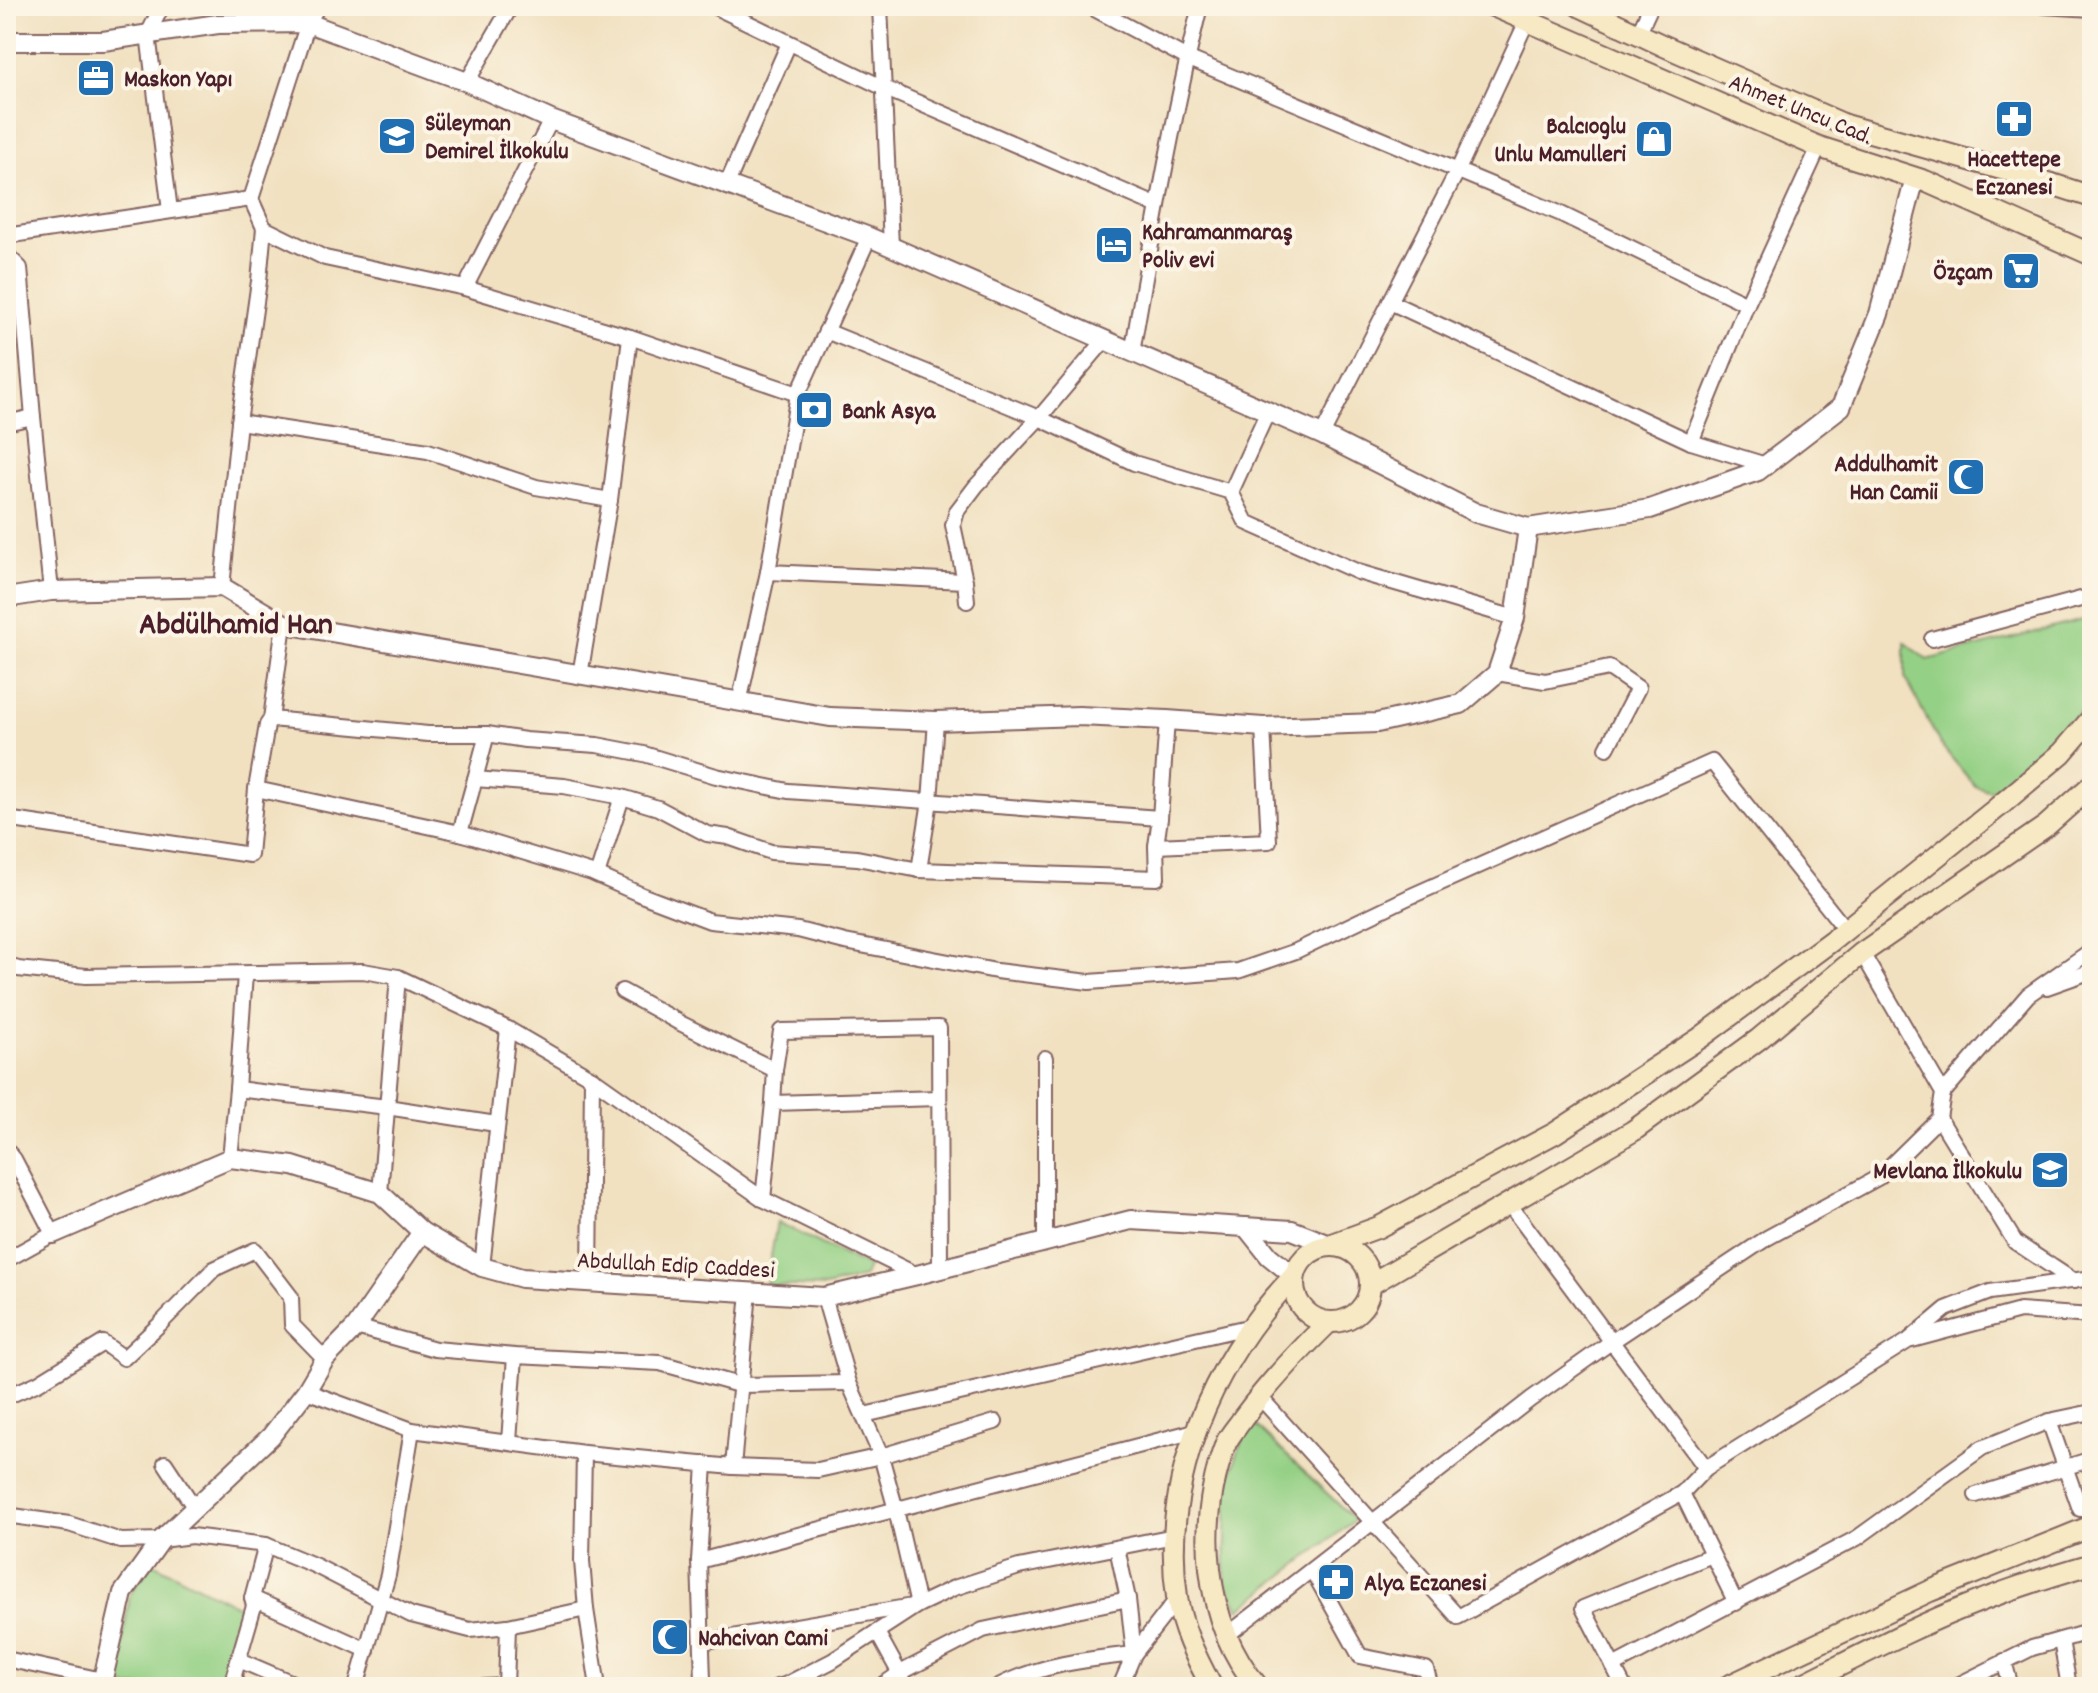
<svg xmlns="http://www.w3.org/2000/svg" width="2098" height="1693" viewBox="0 0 2098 1693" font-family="Dekko,sans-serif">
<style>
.green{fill:#94d085;stroke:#6f7858;stroke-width:2}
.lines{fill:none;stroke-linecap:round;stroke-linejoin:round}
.minor-casing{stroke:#846360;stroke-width:18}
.tertiary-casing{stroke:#846360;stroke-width:22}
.secondary-casing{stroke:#846360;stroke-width:24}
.minor{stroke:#fff;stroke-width:14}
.tertiary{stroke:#fff;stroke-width:18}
.secondary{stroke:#f6e9c3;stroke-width:20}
.labels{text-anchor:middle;stroke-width:8;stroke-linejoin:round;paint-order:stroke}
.poi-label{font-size:24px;font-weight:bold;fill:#4a1f2b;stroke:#fcf5e5;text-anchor:start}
.street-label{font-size:24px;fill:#4a1f2b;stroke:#fcf5e5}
.district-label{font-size:32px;font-weight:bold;fill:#4a1f2b;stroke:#fcf5e5}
</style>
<rect width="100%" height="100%" fill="#fcf5e5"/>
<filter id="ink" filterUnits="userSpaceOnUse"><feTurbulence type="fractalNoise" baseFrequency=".0125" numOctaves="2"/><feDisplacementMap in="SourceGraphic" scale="16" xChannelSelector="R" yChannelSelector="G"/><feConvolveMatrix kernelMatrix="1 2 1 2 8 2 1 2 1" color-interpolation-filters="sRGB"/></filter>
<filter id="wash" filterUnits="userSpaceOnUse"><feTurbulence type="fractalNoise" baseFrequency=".006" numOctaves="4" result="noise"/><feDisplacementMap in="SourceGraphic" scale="32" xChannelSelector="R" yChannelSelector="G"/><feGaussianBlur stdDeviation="1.8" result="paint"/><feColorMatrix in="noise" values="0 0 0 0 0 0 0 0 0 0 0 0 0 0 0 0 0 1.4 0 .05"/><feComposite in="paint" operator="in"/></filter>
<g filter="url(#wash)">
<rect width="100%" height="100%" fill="#f1e1c1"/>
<g class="green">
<polygon points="2092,614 2092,696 2062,735 1991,791 1975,786 1940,744 1905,677 1905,642 1927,660 2083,620"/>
<polygon points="777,1222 868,1267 864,1277 826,1287 766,1285"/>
<polygon points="1256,1426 1355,1520 1240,1609 1225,1582 1227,1486 1243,1437"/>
<polygon points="153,1563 241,1608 226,1687 116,1687 130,1594"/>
</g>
</g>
<g filter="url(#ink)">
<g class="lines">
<g class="minor-casing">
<g id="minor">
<polyline points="162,6 148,34 170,211"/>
<polyline points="713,6 884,88 1158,206"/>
<polyline points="880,6 891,246"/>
<polyline points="1089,6 1187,58 1559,213 1747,304"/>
<polyline points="2044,6 2092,9"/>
<polyline points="1638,34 1651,6"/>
<polyline points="467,82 511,6"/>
<polyline points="726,186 789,43"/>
<polyline points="264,228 325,258 465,288 630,337 798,394"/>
<polyline points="6,236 251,199"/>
<polyline points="6,254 20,268 33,417"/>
<polyline points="465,288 551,120"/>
<polyline points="1390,302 1457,172 1527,21"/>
<polyline points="826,331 1039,418 1134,463 1231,492 1246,522 1358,572 1515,618"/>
<path d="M1132,353C1152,237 1172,120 1200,6"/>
<polyline points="239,422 428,451 536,487 610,500"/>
<polyline points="6,423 33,417 51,591"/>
<polyline points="1322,435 1390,302 1691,442 1766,465"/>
<polyline points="1691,442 1747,304 1819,147"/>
<polyline points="1231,492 1268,411"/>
<polyline points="768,572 965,581"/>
<polyline points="222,587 239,422 259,281 264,228 251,199 308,23 318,6"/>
<polyline points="967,601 965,581 953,525 957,511 976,486 1039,418 1104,341"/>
<polyline points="1932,639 2092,596"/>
<polyline points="1497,673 1545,681 1609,668 1638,688 1607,748"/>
<polyline points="580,675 610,500 630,337"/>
<polyline points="739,703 768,572 798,394 869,237"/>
<polyline points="271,719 428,734 487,734 525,740 597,745 644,754 716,776 788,791 1160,818 1167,720"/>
<polyline points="487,734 475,779 564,786 622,797 658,808 707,834 728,837 771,852 857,858 919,870 1157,878 1156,846 1160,818"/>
<polyline points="256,789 460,833 592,873 644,896 710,921 798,930 845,942 996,971 1089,982 1238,971 1296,951 1409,897 1712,762 1846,930"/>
<polyline points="6,819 250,855 256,789 267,725 271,719 284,624"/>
<polyline points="460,833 475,779"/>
<polyline points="1156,846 1269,841 1263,727"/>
<polyline points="919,870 930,801 936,721"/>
<polyline points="597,875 622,797"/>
<polyline points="6,965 18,969 86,976 363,971 398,977 508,1029 592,1078 763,1199 917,1275"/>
<polyline points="2047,987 2092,971"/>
<polyline points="622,991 680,1023 775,1070"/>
<polyline points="1045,1058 1045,1243"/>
<polyline points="237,1089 245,974"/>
<polyline points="1943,1093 2028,995 2092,950"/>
<polyline points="773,1103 775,1070 781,1031 939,1028 940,1269"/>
<polyline points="1939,1118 2015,1242 2074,1281"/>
<polyline points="6,1150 14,1159 53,1234 6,1260"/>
<polyline points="230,1158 237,1089 387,1107 496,1124"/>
<polyline points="380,1193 398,977"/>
<polyline points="763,1199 773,1103 939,1098"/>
<polyline points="1509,1204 1706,1468"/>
<polyline points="482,1267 508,1029"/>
<polyline points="590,1282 592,1078"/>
<polyline points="356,1327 435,1349 515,1356 660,1363 739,1385 849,1383"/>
<polyline points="1912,1340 2020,1311 2092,1316"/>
<polyline points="306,1391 412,1430 584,1453 733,1467 818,1470 881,1456 849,1383 824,1297"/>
<polyline points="1259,1396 1458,1617 1682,1493 1706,1468 1908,1341 1946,1309 1990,1292 2092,1278"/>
<polyline points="6,1397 38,1383 103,1343 124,1358 160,1324 214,1269 255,1250 291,1297 292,1325 325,1359"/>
<polyline points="864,1415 1252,1326"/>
<polyline points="2049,1421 2080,1509"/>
<polyline points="509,1442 515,1356"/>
<polyline points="584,1453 582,1561 586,1609 598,1687"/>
<polyline points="165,1463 194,1507"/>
<polyline points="705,1464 699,1561 703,1680 706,1687"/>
<polyline points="733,1467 749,1292"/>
<polyline points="1682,1493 1736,1603"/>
<polyline points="1976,1495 2092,1459"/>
<polyline points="6,1515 69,1524 121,1541 161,1540 191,1536 266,1545 316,1566 411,1615 470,1630 508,1626 586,1609"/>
<polyline points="699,1561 1195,1431"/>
<polyline points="1312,1570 1360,1656 1426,1669 1431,1687"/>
<polyline points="252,1598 367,1650"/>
<polyline points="877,1632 907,1687"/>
<polyline points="1226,1636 1531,1399 1611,1342 1767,1238 1879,1177 1939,1118 1943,1093 1862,953"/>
<polyline points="2061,1640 2069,1687"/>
<polyline points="702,1642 918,1605 896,1510 881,1456 995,1422"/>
<polyline points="6,1659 102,1680"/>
<polyline points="239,1660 302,1687"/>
<polyline points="2004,1661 2011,1687"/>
<polyline points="1613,1666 1857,1538 1982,1448 2049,1421 2092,1412"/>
<polyline points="237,1687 234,1675 254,1606 252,1598 266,1545"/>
<polyline points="356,1687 388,1575 412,1430"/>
<polyline points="484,1687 506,1686"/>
<polyline points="506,1687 508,1626"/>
<polyline points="777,1687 785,1685 832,1661 918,1605 954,1588 1019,1567 1174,1536"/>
<polyline points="880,1687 900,1673 983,1630 1128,1599"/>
<path d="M997,1687C1038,1665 1087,1659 1134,1654L1128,1599L1117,1548"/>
<polyline points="1120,1687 1134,1654 1177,1599"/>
<polyline points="1624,1687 1583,1608 1712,1555"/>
<polyline points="1954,1687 2032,1648 2092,1631"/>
</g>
</g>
<g class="tertiary-casing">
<g id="tertiary">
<polyline points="6,41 103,41 218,24 308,23 467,82 551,120 869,237 1322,435 1476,513 1528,528 1650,509 1758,471 1841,407 1879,314 1915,178"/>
<polyline points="6,598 51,591 222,587 284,624 830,717 936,721 1079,716 1167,720 1263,727 1377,723 1461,704 1497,673 1515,618 1528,528"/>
<polyline points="1246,1227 1269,1256 1294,1276"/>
<polyline points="53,1234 230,1158 293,1166 380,1193 422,1232 482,1267 522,1278 824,1297 917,1275 1131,1220 1292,1230 1330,1245"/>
<polyline points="101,1687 123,1593 161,1540 271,1436 306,1391 325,1359 356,1327 422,1232"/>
</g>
</g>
<g class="secondary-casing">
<g id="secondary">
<polyline points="1493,6 1819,147 1925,181 2092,255"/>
<polyline points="1579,6 1662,45 1845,125 2033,178 2092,197"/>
<polyline points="1330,1245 1379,1227 1555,1133 1700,1038 1834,939 1997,808 2062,753 2092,718"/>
<circle cx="1332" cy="1284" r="38"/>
<polyline points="1371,1284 1633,1131 1759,1039 1862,953 2046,826 2092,785"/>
<path d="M1212,1687C1197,1660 1181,1628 1177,1597C1160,1479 1213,1360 1294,1276"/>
<path d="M1258,1687C1203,1622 1196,1521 1226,1443C1230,1434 1238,1426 1243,1418C1269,1383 1298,1352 1329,1322"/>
<polyline points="1726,1687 1930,1591 2092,1526"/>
<path d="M1797,1687C1854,1659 1911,1628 1970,1605C2010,1589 2050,1576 2092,1564"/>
</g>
</g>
<use href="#minor" class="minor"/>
<use href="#tertiary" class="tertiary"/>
<use href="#secondary" class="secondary"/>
</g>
</g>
<defs>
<g id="office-square" transform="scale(2)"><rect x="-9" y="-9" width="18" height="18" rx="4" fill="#1f6fb2" stroke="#fcf5e5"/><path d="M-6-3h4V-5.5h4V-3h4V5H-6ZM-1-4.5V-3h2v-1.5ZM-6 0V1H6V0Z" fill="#fff"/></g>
<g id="pharmacy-square" transform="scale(2)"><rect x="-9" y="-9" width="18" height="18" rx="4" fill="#1f6fb2" stroke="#fcf5e5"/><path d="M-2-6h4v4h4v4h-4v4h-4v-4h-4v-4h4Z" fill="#fff"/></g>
<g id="school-square" transform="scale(2)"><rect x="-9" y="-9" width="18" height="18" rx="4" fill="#1f6fb2" stroke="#fcf5e5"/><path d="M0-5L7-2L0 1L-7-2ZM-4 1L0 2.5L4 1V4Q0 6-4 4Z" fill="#fff"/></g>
<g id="shop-square" transform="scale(2)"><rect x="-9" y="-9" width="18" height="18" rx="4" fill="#1f6fb2" stroke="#fcf5e5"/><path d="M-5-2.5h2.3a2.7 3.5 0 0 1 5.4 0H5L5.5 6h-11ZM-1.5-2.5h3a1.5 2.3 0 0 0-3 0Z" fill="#fff"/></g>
<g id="hotel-square" transform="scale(2)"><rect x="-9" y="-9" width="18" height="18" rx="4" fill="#1f6fb2" stroke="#fcf5e5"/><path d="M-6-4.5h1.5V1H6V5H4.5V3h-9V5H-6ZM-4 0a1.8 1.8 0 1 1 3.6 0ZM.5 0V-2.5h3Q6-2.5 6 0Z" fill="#fff"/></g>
<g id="supermarket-square" transform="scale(2)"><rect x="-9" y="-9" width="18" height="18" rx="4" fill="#1f6fb2" stroke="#fcf5e5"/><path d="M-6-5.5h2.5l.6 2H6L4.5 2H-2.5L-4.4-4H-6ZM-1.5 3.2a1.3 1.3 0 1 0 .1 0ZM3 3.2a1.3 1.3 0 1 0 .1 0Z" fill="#fff"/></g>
<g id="bank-square" transform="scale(2)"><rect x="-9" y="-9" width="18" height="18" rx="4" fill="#1f6fb2" stroke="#fcf5e5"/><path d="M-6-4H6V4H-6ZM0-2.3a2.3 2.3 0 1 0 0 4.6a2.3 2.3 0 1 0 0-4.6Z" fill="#fff"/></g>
<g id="mosque-square" transform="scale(2)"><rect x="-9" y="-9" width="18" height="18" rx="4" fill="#1f6fb2" stroke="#fcf5e5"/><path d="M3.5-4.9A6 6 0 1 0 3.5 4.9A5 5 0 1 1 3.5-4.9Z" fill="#fff"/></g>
</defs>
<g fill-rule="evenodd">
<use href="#office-square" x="96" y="78"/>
<use href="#pharmacy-square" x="2014" y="119"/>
<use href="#school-square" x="397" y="136"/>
<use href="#shop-square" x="1654" y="139"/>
<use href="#hotel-square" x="1114" y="245"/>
<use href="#supermarket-square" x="2021" y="271"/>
<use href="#bank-square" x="814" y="410"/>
<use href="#mosque-square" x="1966" y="477"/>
<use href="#school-square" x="2050" y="1170"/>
<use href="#pharmacy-square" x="1336" y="1582"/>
<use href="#mosque-square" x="670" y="1637"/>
</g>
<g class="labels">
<g class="poi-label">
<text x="124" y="86">Maskon Yapı</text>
<text x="425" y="130">Süleyman<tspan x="425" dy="28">Demirel İlkokulu</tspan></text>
<text x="1626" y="133" text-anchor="end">Balcıoglu<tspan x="1626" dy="28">Unlu Mamulleri</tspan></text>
<text x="2014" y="166" text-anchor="middle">Hacettepe<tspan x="2014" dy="28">Eczanesi</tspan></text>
<text x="1142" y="239">Kahramanmaraş<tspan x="1142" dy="28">Poliv evi</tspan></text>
<text x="1993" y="279" text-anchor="end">Özçam</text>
<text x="842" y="418">Bank Asya</text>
<text x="1938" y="471" text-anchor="end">Addulhamit<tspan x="1938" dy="28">Han Camii</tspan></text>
<text x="2022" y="1178" text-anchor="end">Mevlana İlkokulu</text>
<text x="1364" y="1590">Alya Eczanesi</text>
<text x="698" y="1645">Nahcivan Cami</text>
</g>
<g class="street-label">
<text transform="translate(1801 108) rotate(22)" y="8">Ahmet Uncu Cad.</text>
<text transform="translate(676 1264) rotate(3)" y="8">Abdullah Edip Caddesi</text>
</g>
<g class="district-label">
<text x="236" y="633">Abdülhamid Han</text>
</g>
</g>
<rect width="2098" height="1693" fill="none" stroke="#fcf5e5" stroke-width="32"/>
</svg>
